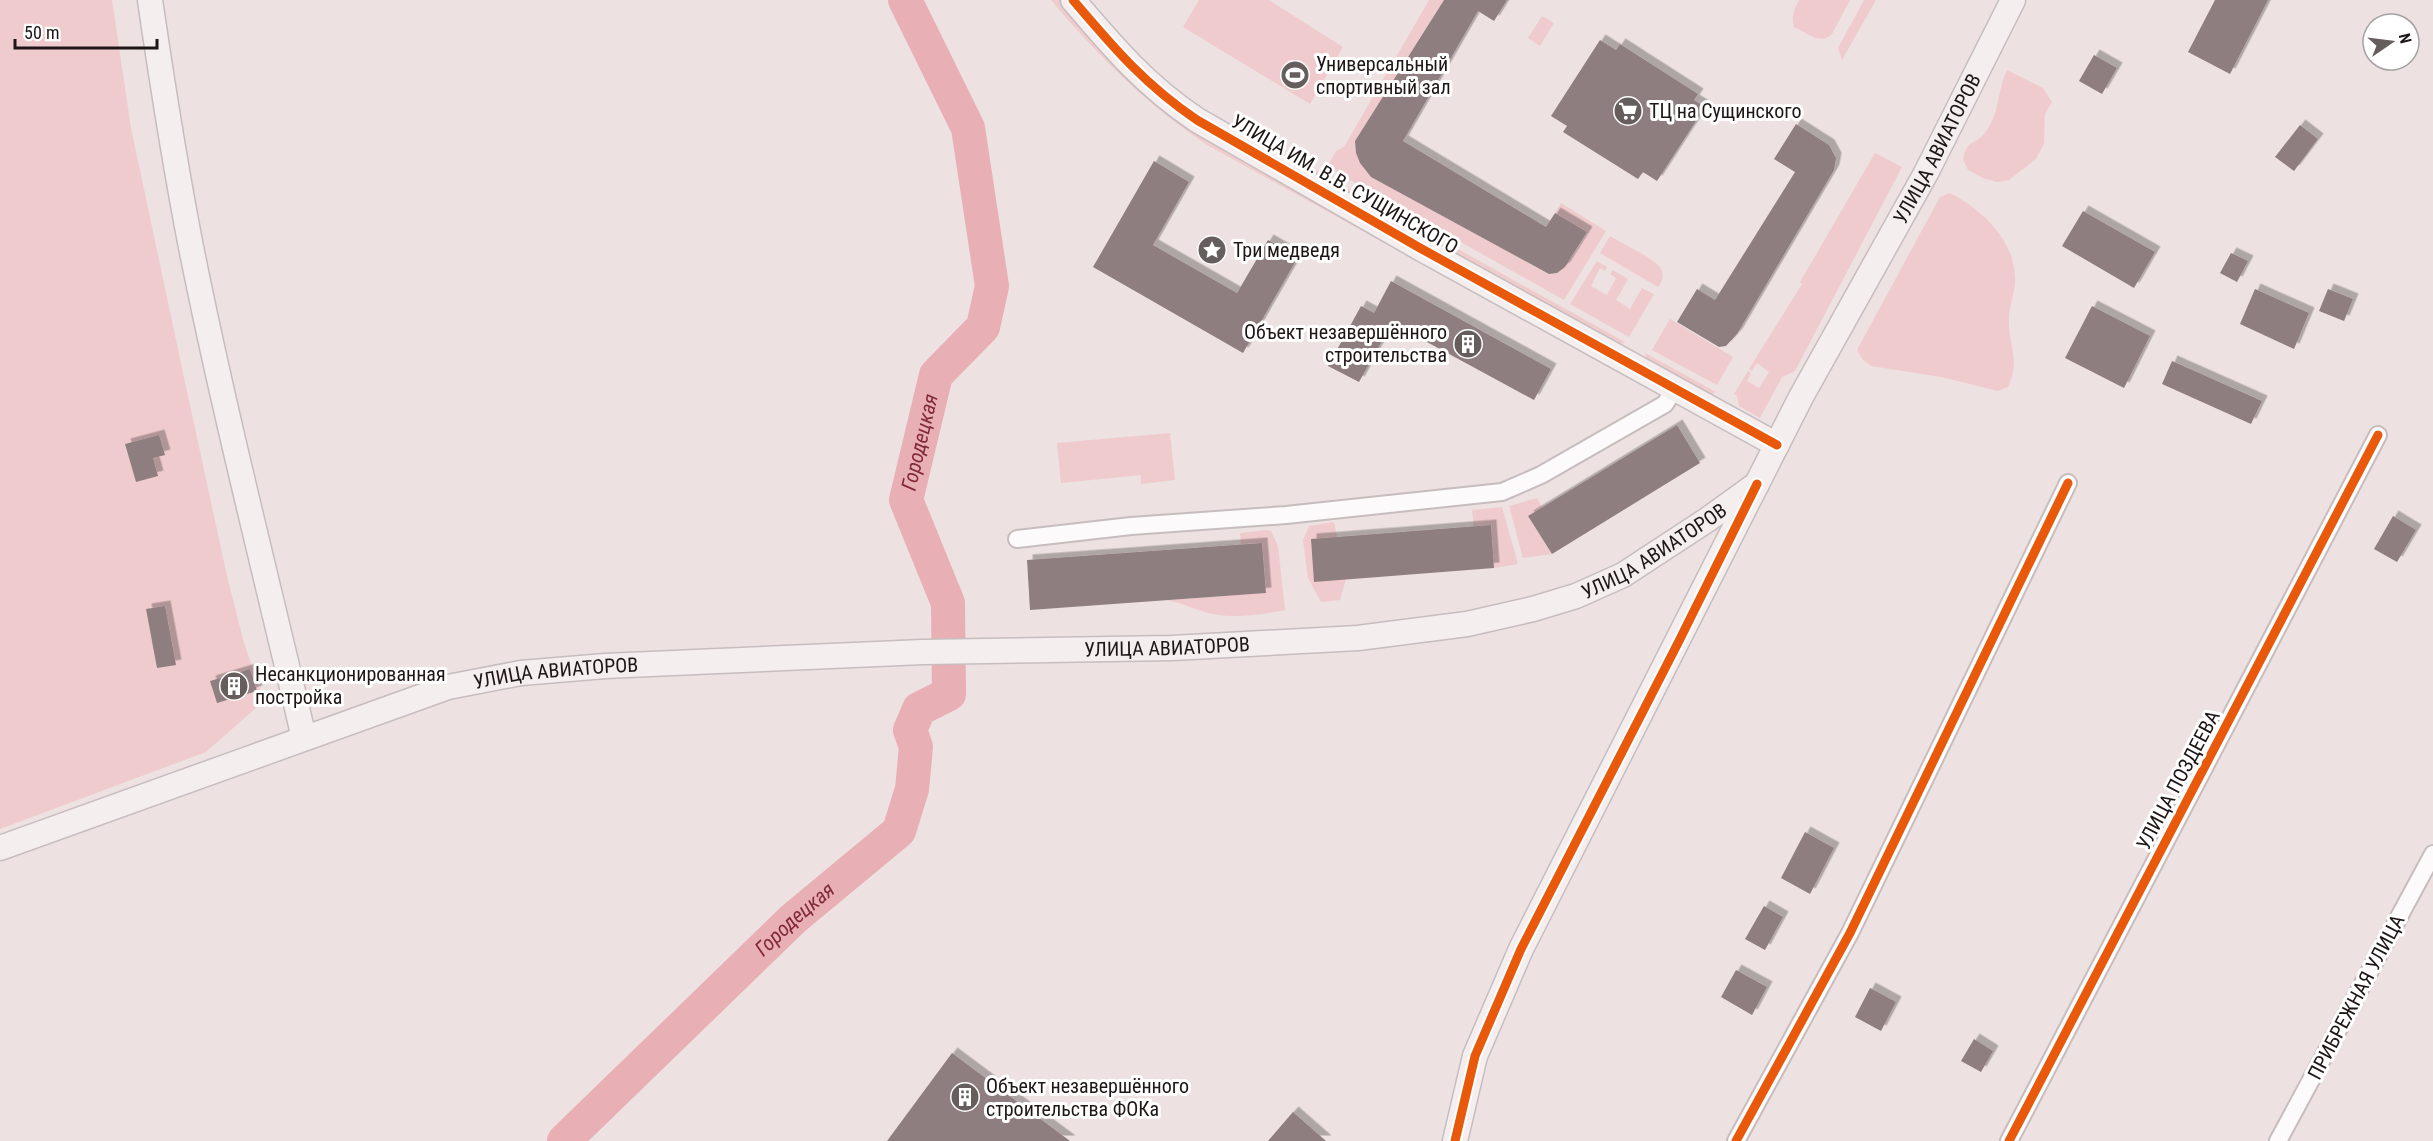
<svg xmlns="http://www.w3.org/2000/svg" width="2433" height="1141" viewBox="0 0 2433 1141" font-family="'Roboto Condensed',sans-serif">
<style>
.green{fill:#f0cbcd}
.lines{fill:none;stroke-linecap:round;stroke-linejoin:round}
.river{stroke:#e8afb4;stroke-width:34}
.building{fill:#8f7e80;filter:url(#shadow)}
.street-casing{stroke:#c7bdbe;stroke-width:20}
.secondary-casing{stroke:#c7bdbe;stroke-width:27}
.street{stroke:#fcfafa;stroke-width:16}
.secondary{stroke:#f4eeef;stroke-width:24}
.cycleway-casing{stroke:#fff;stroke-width:13}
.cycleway{stroke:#e8590c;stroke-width:9}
.labels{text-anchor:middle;stroke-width:6;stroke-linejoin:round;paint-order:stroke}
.poi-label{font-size:20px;fill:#1e1616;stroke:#fff;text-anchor:start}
.street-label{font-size:20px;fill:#1e1616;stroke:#fff}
.water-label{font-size:21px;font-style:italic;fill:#822a38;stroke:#fff}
</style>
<defs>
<filter id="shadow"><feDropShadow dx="5.5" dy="-5.5" stdDeviation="0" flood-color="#0004"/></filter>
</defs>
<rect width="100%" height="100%" fill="#ede1e1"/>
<g class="green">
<polygon points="0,0 112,0 131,128 185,382 227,576 244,643 264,701 206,752 0,829"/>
<path d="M1051,0H1060C1104,53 1154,103 1211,142L1655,388L1657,394L1209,146C1148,106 1098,56 1051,0Z"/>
<polygon points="1199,0 1269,0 1343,47 1310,104 1183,27"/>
<path d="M1429,0H1444L1355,141C1356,157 1361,165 1372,177L1549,274C1569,270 1577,248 1587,233L1555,213L1561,203L1606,231L1564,300L1327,167L1336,151L1344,147Z"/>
<path d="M1799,0H1850L1832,34C1821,46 1806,32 1794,27C1791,16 1794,10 1799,0Z"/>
<polygon points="1864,0 1876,0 1842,60 1838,48"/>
<polygon points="1542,16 1554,23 1540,46 1528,38"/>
<path d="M2007,70L2043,88L2052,102L2045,114L2044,144L2036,159L2009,180L1997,182L1983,178L1968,170L1963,159C1968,139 1973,146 1984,134C2000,115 1997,91 2007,70Z"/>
<polygon points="1875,153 1902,167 1795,371 1782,377 1760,418 1739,406 1737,396 1734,394 1748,371 1751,373 1747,381 1759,388 1769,372 1757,363 1752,371 1749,369 1802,284 1800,282"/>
<polygon points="1314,169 1625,342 1617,345 1324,182 1316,175"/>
<path d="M1950,193C1981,209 2014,239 2015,277C2016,291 2009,305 2009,319C2008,346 2021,359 2008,387L1998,391L1941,377L1871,366L1862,359L1857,350L1940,197Z"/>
<path d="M1610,236C1621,243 1656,259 1661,269C1665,275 1662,282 1658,287L1600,253Z"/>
<polygon points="1597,261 1607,267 1605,271 1600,268 1591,286 1607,295 1616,278 1610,274 1613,270 1628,279 1616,300 1630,309 1642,288 1654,294 1629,337 1570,304"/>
<polygon points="1670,319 1733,357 1717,385 1652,350"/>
<polygon points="1645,353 1716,392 1708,395 1647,361"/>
<polygon points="1170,433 1175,480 1141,484 1141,475 1061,483 1057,443"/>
<polygon points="1537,498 1542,507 1528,516 1552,554 1523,558 1509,506"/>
<polygon points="1502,507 1518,564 1494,568 1491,526 1474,527 1472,510"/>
<polygon points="1334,522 1346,579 1340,600 1321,602 1308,578 1303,540 1309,526"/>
<path d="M1266,530L1271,531L1278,546L1285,610C1265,614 1239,618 1218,615C1200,612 1185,604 1167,600L1265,593L1262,543L1241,544L1240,533Z"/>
</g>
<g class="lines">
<path class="river" id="s1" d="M564,1141L793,919L899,831L912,789L916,747L910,730L919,709L949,694L948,603L906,500L936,375L983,327L992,286L968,128L905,0"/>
</g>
<g class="building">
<polygon points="1444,0 1507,0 1494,21 1478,11 1403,141 1546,227 1555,213 1587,232 1565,267 1557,273 1549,274 1371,177 1360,163 1356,153 1355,141"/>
<polygon points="2215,0 2268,0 2230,74 2188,52"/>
<polygon points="1600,40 1616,50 1620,44 1698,94 1694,100 1705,107 1657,181 1643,172 1638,179 1563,132 1567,126 1551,116"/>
<polygon points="2094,55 2117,68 2102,94 2079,81"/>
<polygon points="1796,124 1829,145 1836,158 1834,170 1737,334 1726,346 1719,347 1677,322 1697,289 1715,300 1795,172 1774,159"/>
<polygon points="2300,125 2318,139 2294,171 2275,157"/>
<polygon points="1154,161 1189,182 1153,245 1237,293 1268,240 1298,257 1243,353 1093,267"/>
<polygon points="2083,211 2155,252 2134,288 2062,246"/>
<polygon points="2231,253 2248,261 2237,282 2220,273"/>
<polygon points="1391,281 1551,369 1534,400 1392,323 1359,382 1328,366 1361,306 1374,313"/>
<polygon points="2255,289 2309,313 2294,349 2240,324"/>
<polygon points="2328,289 2353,299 2344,321 2319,311"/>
<polygon points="2092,306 2150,336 2124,388 2065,358"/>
<polygon points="2172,361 2262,401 2251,424 2162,384"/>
<polygon points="1677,425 1700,463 1552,554 1528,516"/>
<polygon points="159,435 165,455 153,458 158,476 136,482 125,444"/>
<polygon points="2393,516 2416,530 2397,562 2374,549"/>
<polygon points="1491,525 1494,568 1314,582 1311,539"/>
<polygon points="1262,543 1266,593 1030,610 1027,560"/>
<polygon points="165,606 176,665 157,668 146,609"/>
<polygon points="250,669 257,691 217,703 210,681"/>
<polygon points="1805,832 1834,848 1810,894 1781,878"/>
<polygon points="1764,906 1783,917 1765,950 1745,939"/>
<polygon points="1736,970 1767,987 1752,1015 1721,997"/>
<polygon points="1870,988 1896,1002 1881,1031 1855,1017"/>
<polygon points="1974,1039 1993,1051 1981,1072 1961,1061"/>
<polygon points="952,1053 1070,1141 887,1141"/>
<polygon points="1293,1112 1326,1141 1268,1141"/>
</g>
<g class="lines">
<g class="street-casing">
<g id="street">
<polyline points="1017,539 1131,526 1286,515 1502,492 1541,475 1665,404 1675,388"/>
<polyline points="1736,1141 1850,933 2068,483"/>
<polyline points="2009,1141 2378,435"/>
<polyline points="2278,1141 2433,854"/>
</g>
</g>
<g class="secondary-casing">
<g id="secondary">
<path d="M150,0C162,82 175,165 191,247C224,412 266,575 304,738"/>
<path d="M1073,0C1113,47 1145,85 1197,120L1420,248L1777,445"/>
<path id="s2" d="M0,848L448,687L521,673L605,666L923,652L1172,648L1358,638L1467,624L1533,609L1576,596L1623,575L1707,520L1757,484"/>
<path id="s3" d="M1455,1141L1475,1056L1521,949L1801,397L1926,173L2013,0"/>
</g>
</g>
<use href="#street" class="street"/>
<use href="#secondary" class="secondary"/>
<g class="cycleway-casing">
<g id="cycleway">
<path d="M1073,0C1113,47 1145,85 1197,120L1420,248L1777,445"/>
<polyline points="1455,1141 1475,1056 1521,949 1679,641 1757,484"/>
<polyline points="1736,1141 1850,933 2068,483"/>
<polyline points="2009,1141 2378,435"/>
</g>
</g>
<use href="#cycleway" class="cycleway"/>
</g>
<defs>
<g id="stadium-disc" transform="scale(1.5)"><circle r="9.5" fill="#665d5d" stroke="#fff"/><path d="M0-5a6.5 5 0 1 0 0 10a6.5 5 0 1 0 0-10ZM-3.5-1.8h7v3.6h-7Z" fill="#fff"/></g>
<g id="supermarket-disc" transform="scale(1.5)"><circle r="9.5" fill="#665d5d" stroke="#fff"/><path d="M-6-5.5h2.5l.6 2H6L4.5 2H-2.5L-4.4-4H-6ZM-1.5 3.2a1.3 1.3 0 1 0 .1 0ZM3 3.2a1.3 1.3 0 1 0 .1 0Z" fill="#fff"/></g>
<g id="sight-disc" transform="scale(1.5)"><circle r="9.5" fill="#665d5d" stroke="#fff"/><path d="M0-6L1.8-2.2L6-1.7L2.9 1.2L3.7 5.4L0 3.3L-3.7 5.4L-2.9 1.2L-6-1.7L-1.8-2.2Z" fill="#fff"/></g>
<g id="building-disc" transform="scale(1.5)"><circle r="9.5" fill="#665d5d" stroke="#fff"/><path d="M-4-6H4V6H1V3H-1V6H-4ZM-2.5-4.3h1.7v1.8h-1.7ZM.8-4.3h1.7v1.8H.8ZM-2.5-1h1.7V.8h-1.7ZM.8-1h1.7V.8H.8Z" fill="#fff"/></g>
</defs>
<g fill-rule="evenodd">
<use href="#stadium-disc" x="1295" y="75"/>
<use href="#supermarket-disc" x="1628" y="111"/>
<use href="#sight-disc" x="1212" y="250"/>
<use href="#building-disc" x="1468" y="344"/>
<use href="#building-disc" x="234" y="686"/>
<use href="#building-disc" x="965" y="1097"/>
</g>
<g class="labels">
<g class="poi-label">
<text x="1316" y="71">Универсальный<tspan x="1316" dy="23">спортивный зал</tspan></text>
<text x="1649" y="118">ТЦ на Сущинского</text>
<text x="1233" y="257">Три медведя</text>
<text x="1447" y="339" text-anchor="end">Объект незавершённого<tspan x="1447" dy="23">строительства</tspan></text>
<text x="255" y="681">Несанкционированная<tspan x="255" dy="23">постройка</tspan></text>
<text x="986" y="1093">Объект незавершённого<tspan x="986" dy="23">строительства ФОКа</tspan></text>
</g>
<g class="street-label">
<text dy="7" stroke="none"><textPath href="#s3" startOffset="1106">УЛИЦА АВИАТОРОВ</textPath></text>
<text transform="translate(1345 184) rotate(30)" y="7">УЛИЦА ИМ. В.В. СУЩИНСКОГО</text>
<text dy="7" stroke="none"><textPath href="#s2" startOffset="1701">УЛИЦА АВИАТОРОВ</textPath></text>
<text dy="7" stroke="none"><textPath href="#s2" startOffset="1197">УЛИЦА АВИАТОРОВ</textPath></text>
<text dy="7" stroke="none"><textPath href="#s2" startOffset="585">УЛИЦА АВИАТОРОВ</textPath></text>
<text transform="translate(2178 780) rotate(-62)" y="7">УЛИЦА ПОЗДЕЕВА</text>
<text transform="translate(2356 997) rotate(-62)" y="7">ПРИБРЕЖНАЯ УЛИЦА</text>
</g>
<g class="water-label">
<text dy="7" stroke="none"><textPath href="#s1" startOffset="879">Городецкая</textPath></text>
<text dy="7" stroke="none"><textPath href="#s1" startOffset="320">Городецкая</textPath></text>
</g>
</g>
<g transform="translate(2391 42) rotate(76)"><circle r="28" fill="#ffffff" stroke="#a5a2a2" stroke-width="1.5"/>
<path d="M0-4.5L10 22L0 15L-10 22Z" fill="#665d5d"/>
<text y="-9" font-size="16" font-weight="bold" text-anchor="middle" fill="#1e1616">N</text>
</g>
<path d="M15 39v9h142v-9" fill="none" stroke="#1e1616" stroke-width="3"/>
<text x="24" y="39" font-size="18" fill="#1e1616" stroke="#ffffff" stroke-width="4.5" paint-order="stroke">50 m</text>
</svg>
